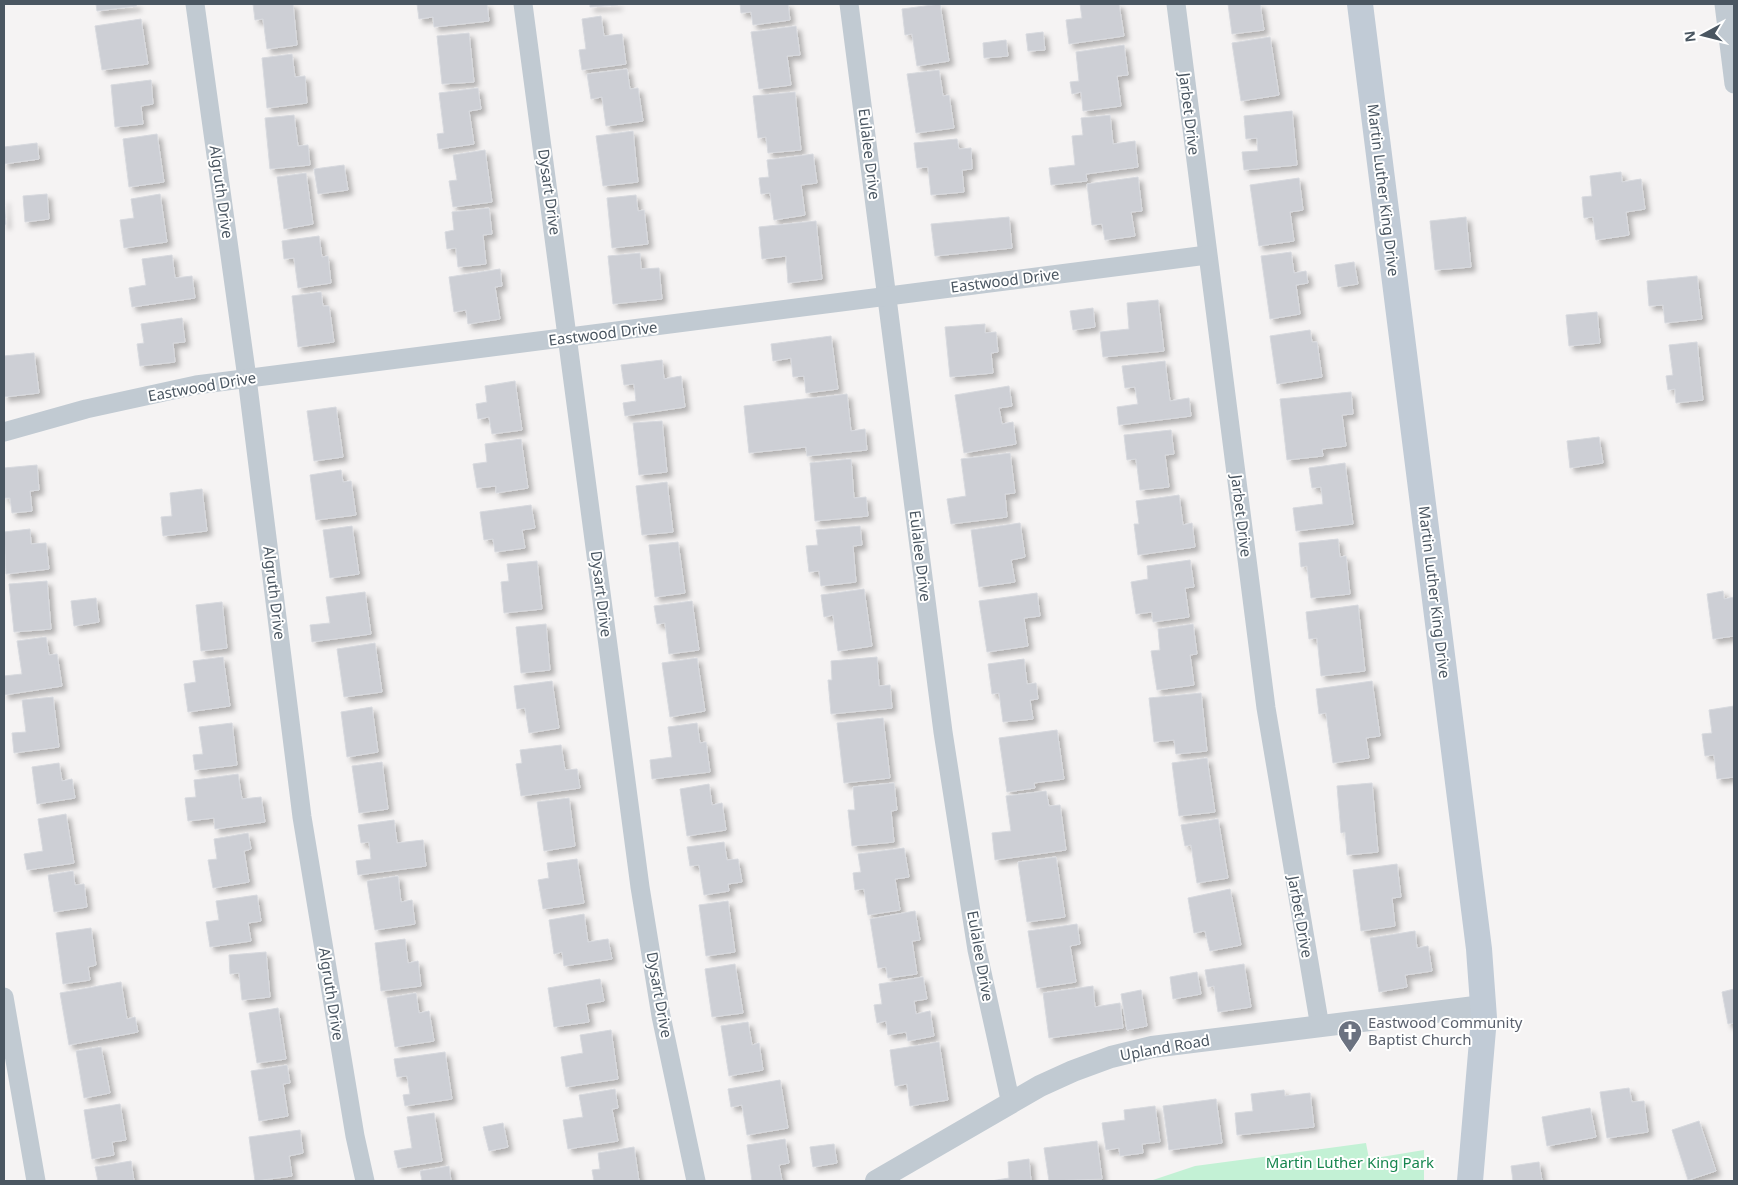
<svg xmlns="http://www.w3.org/2000/svg" width="1738" height="1185" viewBox="0 0 1738 1185" font-family="'Noto Sans',sans-serif">
<style>
.green{fill:#c3f1d5}
.building{fill:#cdcfd5;stroke:#d7d9de;filter:url(#shadow)}
.lines{fill:none;stroke-linecap:round;stroke-linejoin:round}
.minor{stroke:#c1cad2;stroke-width:19}
.tertiary{stroke:#c1cad2;stroke-width:22}
.secondary{stroke:#c1cbd6;stroke-width:26}
.labels{text-anchor:middle;stroke-width:4;stroke-linejoin:round;paint-order:stroke}
.street-label{font-size:15px;fill:#4a5661;stroke:#fff}
.worship-label{font-size:15px;fill:#5b616d;stroke:#fff;text-anchor:start}
.park-label{font-size:15px;fill:#17864f;stroke:#fff}
</style>
<defs>
<filter id="shadow"><feDropShadow dx="4.5" dy="4.5" stdDeviation="2.5" flood-color="#0004"/></filter>
</defs>
<rect width="100%" height="100%" fill="#f5f3f3"/>
<polygon class="green" points="1366,1143 1369,1159 1424,1150 1424,1181 1150,1181 1195,1166"/>
<g class="building">
<polygon points="96,4 136,4 137,6 97,11"/>
<polygon points="253,4 293,4 297,45 267,49 263,19 255,20"/>
<polygon points="417,4 487,4 489,21 434,27 433,17 419,19"/>
<polygon points="590,4 618,4 618,5 590,7"/>
<polygon points="740,4 788,4 790,20 753,25 751,12 741,13"/>
<polygon points="940,4 949,61 917,66 912,34 905,35 902,9"/>
<polygon points="1080,4 1119,4 1124,36 1069,44 1066,20 1082,18"/>
<polygon points="1228,4 1260,4 1264,30 1232,34"/>
<polygon points="601,16 604,36 622,34 626,64 582,70 579,50 586,49 582,19"/>
<polygon points="141,19 148,64 102,70 95,26"/>
<polygon points="796,26 800,55 787,56 791,85 759,89 751,32"/>
<polygon points="1043,32 1045,50 1028,51 1026,34"/>
<polygon points="469,33 474,82 442,84 437,36"/>
<polygon points="1270,37 1279,95 1241,101 1232,43"/>
<polygon points="1006,40 1008,56 984,58 983,43"/>
<polygon points="1124,45 1128,75 1117,76 1121,106 1083,111 1081,92 1072,94 1070,82 1079,81 1076,52"/>
<polygon points="292,54 295,77 305,76 307,103 267,108 262,58"/>
<polygon points="627,69 630,89 638,88 643,121 606,126 602,97 591,99 587,74"/>
<polygon points="939,70 943,96 949,95 954,128 916,133 907,74"/>
<polygon points="151,80 153,104 141,106 143,124 115,127 111,85"/>
<polygon points="478,88 481,109 469,111 474,144 439,149 437,134 444,133 439,93"/>
<polygon points="795,92 801,150 768,153 766,137 758,138 753,96"/>
<polygon points="1292,111 1297,165 1244,170 1242,152 1258,151 1257,138 1246,139 1244,116"/>
<polygon points="294,115 298,146 308,145 310,165 270,169 265,118"/>
<polygon points="1110,115 1113,144 1135,141 1138,167 1086,174 1087,181 1051,185 1049,168 1075,165 1072,136 1083,135 1081,118"/>
<polygon points="633,131 638,182 603,186 596,136"/>
<polygon points="157,134 164,182 129,187 123,139"/>
<polygon points="957,139 959,149 971,148 972,169 962,170 964,192 931,195 928,167 917,168 914,143"/>
<polygon points="37,143 39,159 4,164 4,147"/>
<polygon points="485,150 492,202 453,207 449,181 457,180 453,155"/>
<polygon points="813,154 817,183 801,185 805,215 774,220 770,193 761,194 759,178 769,177 767,160"/>
<polygon points="344,165 348,190 318,194 314,169"/>
<polygon points="1621,172 1622,182 1641,179 1645,209 1626,212 1629,235 1596,240 1593,217 1584,218 1582,197 1592,196 1590,176"/>
<polygon points="306,173 313,224 284,229 277,177"/>
<polygon points="1138,177 1142,211 1131,212 1135,236 1105,240 1102,224 1092,225 1087,184"/>
<polygon points="1299,178 1303,210 1290,212 1294,241 1259,246 1250,185"/>
<polygon points="47,194 49,219 25,222 23,196"/>
<polygon points="160,194 167,242 124,248 120,220 134,218 131,199"/>
<polygon points="636,195 638,211 644,210 648,244 612,248 607,198"/>
<polygon points="4,199 6,224 4,225"/>
<polygon points="489,208 492,234 483,235 486,264 458,267 456,248 447,249 445,232 454,230 452,212"/>
<polygon points="1009,217 1012,248 935,256 931,224"/>
<polygon points="1466,217 1471,267 1435,270 1430,221"/>
<polygon points="816,221 822,279 788,283 786,256 762,259 759,227"/>
<polygon points="319,236 322,257 328,256 331,283 298,288 294,258 284,259 282,241"/>
<polygon points="1291,252 1294,273 1306,271 1308,283 1296,285 1300,314 1270,319 1261,256"/>
<polygon points="640,253 641,269 659,268 662,299 613,304 608,256"/>
<polygon points="172,255 175,278 192,276 195,298 132,307 129,288 146,285 142,259"/>
<polygon points="1354,262 1358,284 1338,287 1335,265"/>
<polygon points="500,269 502,286 495,287 500,319 468,324 466,310 454,312 449,277"/>
<polygon points="1697,276 1702,319 1665,323 1663,305 1649,306 1647,281"/>
<polygon points="321,292 323,306 329,306 334,342 298,347 292,296"/>
<polygon points="1158,300 1164,351 1103,357 1100,332 1129,329 1127,303"/>
<polygon points="1093,308 1095,327 1073,330 1070,311"/>
<polygon points="1597,312 1600,343 1569,346 1566,315"/>
<polygon points="182,318 185,342 173,343 175,362 140,366 137,344 144,343 141,324"/>
<polygon points="985,324 985,333 996,332 998,352 991,353 993,373 950,377 945,327"/>
<polygon points="1310,330 1312,342 1317,342 1322,377 1277,384 1270,336"/>
<polygon points="831,336 838,389 806,393 804,376 793,377 791,358 773,361 771,344"/>
<polygon points="1697,342 1703,400 1676,403 1675,389 1668,390 1666,376 1673,375 1669,345"/>
<polygon points="34,353 39,393 4,397 4,356"/>
<polygon points="662,360 664,379 681,376 685,407 625,416 623,403 636,401 634,384 624,385 621,365"/>
<polygon points="1165,361 1170,401 1189,398 1191,416 1119,425 1117,407 1138,404 1135,387 1125,388 1122,366"/>
<polygon points="515,381 522,430 492,434 489,417 478,419 476,404 487,402 485,386"/>
<polygon points="1009,386 1012,406 999,408 1002,424 1013,422 1016,444 964,453 955,395"/>
<polygon points="1351,392 1353,414 1342,415 1346,446 1322,449 1323,456 1287,460 1280,399"/>
<polygon points="847,394 851,431 865,429 867,450 807,456 806,447 749,453 744,406"/>
<polygon points="336,407 343,457 314,461 307,411"/>
<polygon points="662,421 667,472 639,475 633,423"/>
<polygon points="1171,430 1174,454 1165,455 1169,487 1140,490 1136,459 1127,460 1124,435"/>
<polygon points="1599,437 1603,463 1570,468 1567,441"/>
<polygon points="521,439 528,488 496,493 496,486 477,488 473,464 487,462 485,444"/>
<polygon points="1010,453 1015,493 1005,494 1007,517 951,524 947,499 966,496 961,459"/>
<polygon points="851,459 854,498 866,497 868,516 815,521 810,463"/>
<polygon points="1345,463 1353,524 1296,531 1293,508 1323,504 1321,487 1312,488 1309,468"/>
<polygon points="37,465 39,490 30,491 32,511 12,513 10,498 4,498 4,468"/>
<polygon points="341,470 343,482 351,481 356,515 316,520 310,475"/>
<polygon points="667,482 673,532 642,535 636,486"/>
<polygon points="202,489 207,531 163,536 161,517 172,516 170,493"/>
<polygon points="1179,495 1183,525 1192,523 1195,547 1138,555 1134,524 1139,524 1136,501"/>
<polygon points="531,505 535,528 522,530 525,548 495,552 493,539 484,540 480,512"/>
<polygon points="1020,523 1025,557 1011,560 1015,582 979,587 971,530"/>
<polygon points="352,526 359,574 330,578 323,530"/>
<polygon points="860,526 862,545 853,546 856,582 821,586 819,571 809,572 806,546 818,545 816,530"/>
<polygon points="30,529 31,544 46,543 49,569 6,574 4,532"/>
<polygon points="1338,539 1340,557 1346,556 1350,594 1311,598 1307,566 1301,567 1299,543"/>
<polygon points="678,542 685,593 655,597 649,545"/>
<polygon points="1190,560 1194,587 1185,588 1189,617 1153,622 1152,612 1136,614 1131,582 1148,579 1147,566"/>
<polygon points="537,561 542,609 504,613 501,582 509,581 507,564"/>
<polygon points="47,581 51,629 14,632 9,584"/>
<polygon points="864,589 872,646 838,651 833,615 824,617 821,595"/>
<polygon points="1723,591 1724,599 1734,597 1734,636 1713,639 1707,594"/>
<polygon points="365,592 371,634 312,642 310,625 330,623 326,597"/>
<polygon points="1037,593 1040,616 1024,618 1028,646 987,652 979,601"/>
<polygon points="96,598 99,622 74,626 71,601"/>
<polygon points="692,601 699,650 669,654 665,623 657,624 654,606"/>
<polygon points="222,602 227,648 201,651 196,605"/>
<polygon points="1358,605 1365,671 1321,676 1317,638 1309,639 1306,612"/>
<polygon points="546,624 550,670 521,673 516,627"/>
<polygon points="1193,624 1197,654 1190,655 1194,685 1157,690 1151,651 1160,650 1158,629"/>
<polygon points="46,637 49,655 57,654 62,686 4,695 4,676 22,674 17,641"/>
<polygon points="375,643 382,692 344,697 337,649"/>
<polygon points="223,657 230,706 188,712 184,684 196,682 193,661"/>
<polygon points="877,657 879,686 890,685 892,708 831,714 828,680 832,680 831,661"/>
<polygon points="697,658 705,711 670,717 662,663"/>
<polygon points="1024,659 1027,684 1036,683 1038,699 1030,700 1033,719 1003,722 999,693 992,694 988,664"/>
<polygon points="552,681 559,728 529,733 525,708 517,709 514,686"/>
<polygon points="1372,681 1380,736 1366,738 1369,758 1333,763 1326,713 1319,714 1316,689"/>
<polygon points="1201,693 1207,751 1176,754 1174,740 1154,742 1149,698"/>
<polygon points="53,697 59,747 14,753 12,733 26,732 22,700"/>
<polygon points="1734,706 1734,777 1717,779 1714,755 1705,756 1702,734 1712,733 1709,710"/>
<polygon points="372,707 378,752 347,757 341,712"/>
<polygon points="883,718 890,778 844,783 837,723"/>
<polygon points="232,723 237,765 195,770 193,755 203,754 199,727"/>
<polygon points="697,723 700,743 706,742 710,772 652,779 650,760 672,757 668,727"/>
<polygon points="1057,730 1064,779 1034,783 1035,788 1007,792 999,738"/>
<polygon points="561,745 565,770 577,769 580,788 521,796 516,764 522,763 520,750"/>
<polygon points="1207,758 1215,812 1179,816 1172,763"/>
<polygon points="382,762 388,809 359,813 352,766"/>
<polygon points="59,763 62,781 72,779 75,798 37,804 32,767"/>
<polygon points="238,774 242,799 261,797 265,822 215,829 214,818 188,821 185,798 196,797 194,780"/>
<polygon points="894,783 897,810 891,811 894,842 852,846 848,810 855,810 853,787"/>
<polygon points="1372,783 1378,852 1347,855 1345,832 1341,833 1337,786"/>
<polygon points="709,784 712,805 722,803 726,830 687,836 680,789"/>
<polygon points="1046,791 1049,806 1060,805 1066,850 995,860 992,833 1011,831 1006,796"/>
<polygon points="569,798 575,846 544,851 537,802"/>
<polygon points="66,814 74,863 27,870 24,854 43,851 38,819"/>
<polygon points="1218,819 1228,878 1197,883 1191,845 1185,846 1181,825"/>
<polygon points="394,820 397,843 423,840 426,866 358,875 356,861 371,859 369,842 361,843 358,825"/>
<polygon points="248,833 251,849 244,851 249,882 213,888 208,860 217,859 214,839"/>
<polygon points="724,842 727,860 738,859 742,882 728,884 729,891 704,895 699,865 690,866 687,847"/>
<polygon points="904,848 909,877 895,879 900,910 868,915 864,889 855,890 853,873 861,872 858,854"/>
<polygon points="1056,857 1065,917 1027,922 1018,862"/>
<polygon points="577,859 584,903 543,909 538,880 549,878 547,863"/>
<polygon points="1397,864 1401,897 1392,898 1395,926 1361,931 1353,870"/>
<polygon points="73,871 75,885 84,884 87,907 54,912 48,875"/>
<polygon points="398,876 401,902 412,900 415,924 375,930 367,881"/>
<polygon points="1230,889 1241,945 1210,951 1205,931 1194,933 1188,898"/>
<polygon points="257,895 261,921 248,923 251,941 210,947 206,922 219,920 216,901"/>
<polygon points="728,901 735,952 706,956 699,905"/>
<polygon points="915,911 920,940 912,941 917,974 888,978 886,967 878,968 870,919"/>
<polygon points="584,914 588,942 608,939 612,959 564,966 562,952 554,954 549,920"/>
<polygon points="1077,924 1080,944 1070,946 1076,982 1037,988 1028,931"/>
<polygon points="91,928 96,965 88,967 90,980 63,984 56,933"/>
<polygon points="1415,931 1417,948 1428,946 1432,971 1405,975 1407,987 1379,992 1370,938"/>
<polygon points="405,939 408,963 418,961 421,986 381,991 375,943"/>
<polygon points="266,952 270,997 242,1000 239,973 230,974 229,955"/>
<polygon points="735,964 743,1013 712,1017 705,969"/>
<polygon points="1244,964 1251,1007 1218,1012 1214,986 1208,987 1205,970"/>
<polygon points="1197,972 1201,994 1173,999 1170,977"/>
<polygon points="923,977 927,999 914,1001 916,1014 930,1011 934,1036 908,1041 906,1032 888,1035 886,1021 877,1023 874,1005 882,1004 879,984"/>
<polygon points="600,979 604,1001 586,1004 589,1022 554,1027 548,988"/>
<polygon points="121,982 127,1019 135,1017 138,1032 69,1045 60,993"/>
<polygon points="1093,986 1095,1007 1120,1003 1123,1028 1049,1038 1043,993"/>
<polygon points="1734,989 1734,1023 1728,1024 1722,992"/>
<polygon points="1141,990 1147,1026 1127,1030 1121,994"/>
<polygon points="416,993 419,1013 429,1011 434,1041 395,1047 387,998"/>
<polygon points="278,1008 286,1059 257,1063 249,1013"/>
<polygon points="748,1022 752,1045 759,1043 763,1070 729,1076 721,1026"/>
<polygon points="611,1030 618,1079 566,1087 561,1057 583,1053 580,1035"/>
<polygon points="939,1042 948,1100 910,1106 907,1084 895,1086 890,1050"/>
<polygon points="101,1047 110,1093 84,1098 76,1051"/>
<polygon points="445,1052 452,1099 405,1106 403,1095 410,1094 407,1076 397,1077 394,1059"/>
<polygon points="287,1065 290,1083 283,1084 288,1116 259,1121 251,1071"/>
<polygon points="780,1080 788,1128 747,1135 742,1105 731,1107 728,1089"/>
<polygon points="1629,1088 1632,1102 1644,1101 1648,1132 1607,1138 1600,1092"/>
<polygon points="615,1089 618,1108 612,1109 618,1141 568,1149 563,1120 583,1117 579,1095"/>
<polygon points="1284,1090 1285,1096 1310,1093 1314,1127 1237,1135 1235,1113 1253,1111 1251,1094"/>
<polygon points="1216,1099 1222,1143 1169,1150 1163,1106"/>
<polygon points="120,1104 126,1140 112,1142 114,1155 92,1159 84,1110"/>
<polygon points="1155,1106 1160,1142 1142,1144 1143,1153 1120,1156 1119,1148 1106,1150 1102,1123 1125,1120 1124,1110"/>
<polygon points="1590,1108 1596,1137 1547,1146 1542,1117"/>
<polygon points="434,1113 442,1161 398,1168 394,1151 412,1148 407,1117"/>
<polygon points="1699,1121 1716,1171 1688,1180 1672,1130"/>
<polygon points="503,1123 508,1147 489,1151 483,1127"/>
<polygon points="300,1130 303,1153 289,1156 292,1176 255,1181 249,1137"/>
<polygon points="785,1139 789,1163 779,1165 782,1181 752,1181 747,1145"/>
<polygon points="1097,1141 1102,1179 1049,1181 1044,1148"/>
<polygon points="834,1144 837,1163 813,1167 810,1147"/>
<polygon points="634,1147 639,1181 594,1181 592,1170 600,1169 598,1153"/>
<polygon points="1029,1159 1031,1181 991,1181 1009,1178 1008,1162"/>
<polygon points="131,1161 134,1181 98,1181 95,1167"/>
<polygon points="1539,1162 1542,1181 1513,1181 1511,1166"/>
<polygon points="449,1166 451,1181 422,1181 420,1171"/>
</g>
<g class="lines">
<g class="minor">
<polyline points="195,4 247,378 302,817 355,1136 365,1181"/>
<polyline points="523,4 640,887 661,1016 696,1181"/>
<polyline points="849,4 943,732 977,950 1011,1104"/>
<polyline points="1176,4 1266,708 1320,1027"/>
<polyline points="1724,4 1734,84"/>
<polyline points="4,432 86,409 196,385 1207,255"/>
<polyline points="4,997 36,1181"/>
</g>
<polyline class="tertiary" points="876,1181 1040,1086 1073,1071 1111,1057 1152,1047 1483,1006"/>
<polyline class="secondary" points="1360,4 1479,949 1484,1018 1470,1181"/>
</g>
<defs>
<g id="church-pin" transform="scale(1.25)"><path d="M0 17L-7.5 6A9.5 9.5 0 1 1 7.5 6Z" fill="#6b7280" stroke="#fff"/><path d="M-1.2-6h2.4v3.5h3.3v2.4h-3.3V6h-2.4V-.1h-3.3v-2.4h3.3Z" fill="#fff"/></g>
</defs>
<g fill-rule="evenodd">
<use href="#church-pin" x="1350" y="1032"/>
</g>
<g class="labels">
<g class="street-label">
<text transform="translate(1189 114) rotate(83)" y="5">Jarbet Drive</text>
<text transform="translate(869 154) rotate(83)" y="5">Eulalee Drive</text>
<text transform="translate(1383 190) rotate(83)" y="5">Martin Luther King Drive</text>
<text transform="translate(221 192) rotate(82)" y="5">Algruth Drive</text>
<text transform="translate(549 192) rotate(82)" y="5">Dysart Drive</text>
<text transform="translate(1005 281) rotate(-7)" y="5">Eastwood Drive</text>
<text transform="translate(603 334) rotate(-7)" y="5">Eastwood Drive</text>
<text transform="translate(202 387) rotate(-10)" y="5">Eastwood Drive</text>
<text transform="translate(1241 516) rotate(83)" y="5">Jarbet Drive</text>
<text transform="translate(920 556) rotate(83)" y="5">Eulalee Drive</text>
<text transform="translate(1434 592) rotate(83)" y="5">Martin Luther King Drive</text>
<text transform="translate(274 593) rotate(83)" y="5">Algruth Drive</text>
<text transform="translate(601 594) rotate(83)" y="5">Dysart Drive</text>
<text transform="translate(1300 917) rotate(80)" y="5">Jarbet Drive</text>
<text transform="translate(980 956) rotate(80)" y="5">Eulalee Drive</text>
<text transform="translate(331 994) rotate(81)" y="5">Algruth Drive</text>
<text transform="translate(659 995) rotate(80)" y="5">Dysart Drive</text>
<text transform="translate(1165 1048) rotate(-10)" y="5">Upland Road</text>
</g>
<g class="worship-label">
<text x="1368" y="1028">Eastwood Community<tspan x="1368" dy="17">Baptist Church</tspan></text>
</g>
<g class="park-label">
<text x="1350" y="1168">Martin Luther King Park</text>
</g>
</g>
<rect width="1738" height="1185" fill="none" stroke="#4a5661" stroke-width="10"/>
<g transform="translate(1703 35) rotate(263)" stroke="#ffffff" stroke-width="4" paint-order="stroke">
<path d="M0-4L9 19L0 12L-9 19Z" fill="#4a5661"/>
<text y="-8" font-size="14" font-weight="bold" text-anchor="middle" fill="#4a5661">N</text>
</g>
</svg>
